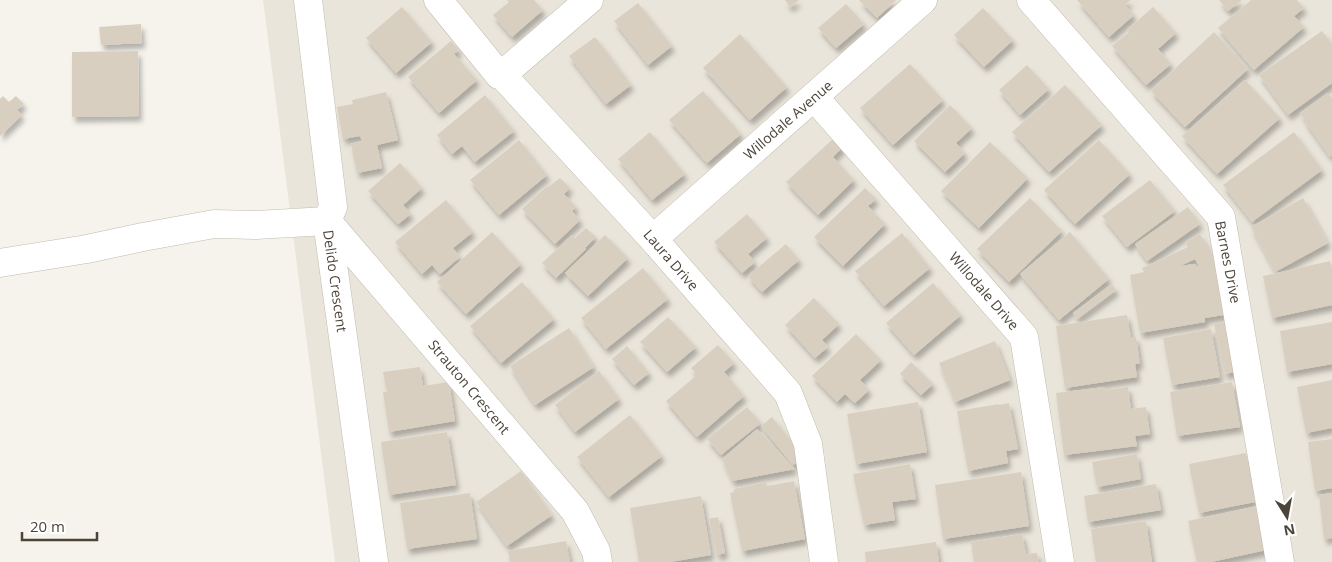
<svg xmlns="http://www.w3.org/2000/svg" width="1332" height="562" viewBox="0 0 1332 562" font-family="'Open Sans',sans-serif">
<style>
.residential{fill:#eae5da}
.building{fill:#d8cfc1;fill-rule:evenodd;filter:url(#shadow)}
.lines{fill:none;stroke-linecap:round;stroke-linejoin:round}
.street-casing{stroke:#c2bbae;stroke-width:29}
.street{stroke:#fff;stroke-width:28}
.labels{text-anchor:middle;stroke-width:4;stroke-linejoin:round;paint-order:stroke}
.street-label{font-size:14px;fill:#4b4439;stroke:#fff}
</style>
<defs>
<filter id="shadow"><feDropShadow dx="3" dy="5.5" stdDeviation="2.5" flood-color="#0004"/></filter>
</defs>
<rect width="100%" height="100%" fill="#f6f3ec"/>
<polygon class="residential" points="263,0 1332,0 1332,562 335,562"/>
<g class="building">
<polygon points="507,0 534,0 543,10 512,37 493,15 509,2"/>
<polygon points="785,0 799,0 790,7"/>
<polygon points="859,0 896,0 877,18"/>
<polygon points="1077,0 1131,0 1125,5 1134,15 1109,37"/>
<polygon points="1219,0 1242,0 1228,11"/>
<polygon points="1251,0 1297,0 1304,8 1294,16 1304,27 1254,70 1218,28"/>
<polygon points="638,3 672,46 648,65 614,21"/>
<polygon points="846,4 864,24 836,48 818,28"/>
<polygon points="402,7 432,42 396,73 366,38"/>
<polygon points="1153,7 1176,33 1158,49 1171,64 1146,85 1112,46 1129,32 1127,30"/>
<polygon points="983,8 1013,40 984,67 954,35"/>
<polygon points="141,24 142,43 101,45 99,27"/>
<polygon points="1322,31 1332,44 1332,83 1288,115 1259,75"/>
<polygon points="1214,32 1248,69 1185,127 1151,91"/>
<polygon points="740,34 787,87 750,120 703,68"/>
<polygon points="595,37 631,85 606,104 569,56"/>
<polygon points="451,41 459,50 454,54 477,80 439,113 408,77"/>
<polygon points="138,51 139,116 72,117 72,52"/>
<polygon points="910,64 943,100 893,145 860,108"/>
<polygon points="1027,65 1049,89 1020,115 999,90"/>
<polygon points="1245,80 1280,118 1217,174 1182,136"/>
<polygon points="1065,85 1102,125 1049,172 1012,132"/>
<polygon points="703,91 741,134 707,163 669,120"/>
<polygon points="386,92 398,140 377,145 382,168 357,173 351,144 362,141 360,136 343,139 337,107 353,104 352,100"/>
<polygon points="1328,93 1332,98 1332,155 1330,157 1305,122 1306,121 1300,113"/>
<polygon points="485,95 514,131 475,162 462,146 452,154 437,135"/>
<polygon points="3,96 9,102 16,96 24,104 17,110 22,115 0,136 0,99"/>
<polygon points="950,105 972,128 956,143 965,153 945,172 914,141"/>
<polygon points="650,132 685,174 652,200 618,159"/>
<polygon points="1294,132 1322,170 1252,222 1223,185"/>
<polygon points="834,138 843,147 833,157 854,180 818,215 786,182"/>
<polygon points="519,140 547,175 499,215 470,180"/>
<polygon points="1099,140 1130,174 1075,224 1044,190"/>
<polygon points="990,142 1028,178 979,228 941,191"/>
<polygon points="400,163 422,188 403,205 411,214 398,224 368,191"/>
<polygon points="560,178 570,188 564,194 576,207 572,211 580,220 555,244 522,209 547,186 548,187"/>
<polygon points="1150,180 1175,211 1127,247 1102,216"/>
<polygon points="865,188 876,199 868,206 885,224 843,266 814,237"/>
<polygon points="1030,198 1062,231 1009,282 977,249"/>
<polygon points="1303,198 1328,243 1275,272 1251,227"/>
<polygon points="446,200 473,232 453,248 460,257 440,274 432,265 422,274 395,242"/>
<polygon points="1188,207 1200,224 1147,261 1135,244"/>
<polygon points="747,214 767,238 748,254 755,262 742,273 714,242"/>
<polygon points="586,228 596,237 585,248 586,249 556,278 542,263 572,235 575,238"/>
<polygon points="492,232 521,264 466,314 437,282"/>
<polygon points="1070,232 1109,279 1059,320 1020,274"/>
<polygon points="902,233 930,268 884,306 855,271"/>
<path d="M1200,234L1218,263L1229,314L1205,318V322L1140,333L1130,275L1144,272L1142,268L1188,247L1185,242ZM1195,259L1199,266H1196L1195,264L1180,266Z"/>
<polygon points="605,235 628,258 588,296 565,273"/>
<polygon points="786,244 799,260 762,292 748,276"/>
<polygon points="1330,261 1332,272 1332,305 1272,318 1263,276"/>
<polygon points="643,268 668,299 606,349 581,318"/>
<polygon points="522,282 554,319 501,363 470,326"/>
<polygon points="933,283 961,315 914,355 886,323"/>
<polygon points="1112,284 1116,290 1077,319 1073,313"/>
<polygon points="814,298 839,324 822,340 828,347 815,358 785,325"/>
<polygon points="1127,315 1131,338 1136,337 1140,364 1135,364 1137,377 1065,388 1056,326"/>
<polygon points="668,317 696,347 667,372 640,342"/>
<polygon points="1232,320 1243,370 1225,374 1214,324"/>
<polygon points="1332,322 1332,364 1287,372 1280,331"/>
<polygon points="569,328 594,367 535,405 510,366"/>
<polygon points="1211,329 1220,377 1172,385 1163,338"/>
<polygon points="856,334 881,360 860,380 869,390 855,403 845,394 837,402 812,376"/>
<polygon points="995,341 1010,380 955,402 939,363"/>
<polygon points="718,345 734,363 724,372 744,396 697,437 666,401 697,375 691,368"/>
<polygon points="627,346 649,373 634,385 612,359"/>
<polygon points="911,362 933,384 921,395 900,374"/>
<polygon points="420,367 423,386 449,382 455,421 389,432 383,392 387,392 383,372"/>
<polygon points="599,371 619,399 575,432 555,405"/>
<polygon points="1332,380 1332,428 1306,433 1297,387"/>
<polygon points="1232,382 1240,427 1177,436 1170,392"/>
<polygon points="1105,387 1105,390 1128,387 1131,409 1146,407 1150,434 1135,436 1137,446 1064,455 1056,393"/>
<polygon points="918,402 927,452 856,464 847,414"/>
<polygon points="1009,403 1018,449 1006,451 1008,463 968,471 957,411 999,404 999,405"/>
<polygon points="747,407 761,423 721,455 707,439"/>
<polygon points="630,415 662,456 609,497 577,457"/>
<polygon points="772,417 804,457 793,465 761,426"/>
<polygon points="757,429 795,469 732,481 722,459"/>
<polygon points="447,432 456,485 389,495 381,442"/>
<polygon points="1332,439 1332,488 1315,491 1308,442"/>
<polygon points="1246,453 1255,502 1199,513 1189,464"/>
<polygon points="1137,454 1141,479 1097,487 1092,462"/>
<polygon points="910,464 916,499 892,502 895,520 864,525 853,474"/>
<polygon points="521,471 552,515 507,546 476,502"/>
<polygon points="1021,472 1029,526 943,539 935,485"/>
<polygon points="794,481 805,539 742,551 730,493 734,492 734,489 766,482 767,486"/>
<polygon points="1156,484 1161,510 1088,522 1084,496"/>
<polygon points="470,493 477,539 407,549 400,503"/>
<polygon points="1332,493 1332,538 1324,539 1319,495"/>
<polygon points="701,496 711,555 670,562 639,562 630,508"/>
<polygon points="1262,505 1271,549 1211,562 1197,562 1188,521"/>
<polygon points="718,517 725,553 717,555 709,519"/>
<polygon points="1146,521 1152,562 1096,562 1091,529"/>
<polygon points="1022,534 1026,554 1037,553 1039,562 974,562 971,542"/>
<polygon points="566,541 570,562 510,562 508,551"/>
<polygon points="936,542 939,562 866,562 865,552"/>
</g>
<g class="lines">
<g class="street-casing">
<g id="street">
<polyline points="308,0 333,207 327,221 374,562"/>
<polyline points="438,0 499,75 502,75 653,239 788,393 808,444 824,562"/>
<polyline points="1031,0 1221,217 1280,562"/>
<polyline points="502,75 589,0"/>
<polyline points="814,97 1024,337 1060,562"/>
<polyline points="653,239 923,0"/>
<polyline points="0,263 87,249 143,237 214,224 256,225 327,221 575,511 596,551 598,562"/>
</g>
</g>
<use href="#street" class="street"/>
</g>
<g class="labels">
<g class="street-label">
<text transform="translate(788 120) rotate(-41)" y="5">Willodale Avenue</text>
<text transform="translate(671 260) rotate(49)" y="5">Laura Drive</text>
<text transform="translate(1228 262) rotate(79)" y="5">Barnes Drive</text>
<text transform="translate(335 281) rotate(82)" y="5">Delido Crescent</text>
<text transform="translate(984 291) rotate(49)" y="5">Willodale Drive</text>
<text transform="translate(469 387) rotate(50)" y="5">Strauton Crescent</text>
</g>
</g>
<g transform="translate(1287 517) rotate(169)" stroke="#ffffff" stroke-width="4" paint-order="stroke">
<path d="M0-4L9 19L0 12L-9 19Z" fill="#4b4439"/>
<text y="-8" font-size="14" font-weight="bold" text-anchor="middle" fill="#4b4439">N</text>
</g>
<path d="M22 532v8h75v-8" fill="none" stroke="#4b4439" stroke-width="2.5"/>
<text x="30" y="532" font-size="15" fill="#4b4439" stroke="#ffffff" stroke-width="4" paint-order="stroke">20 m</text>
</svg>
